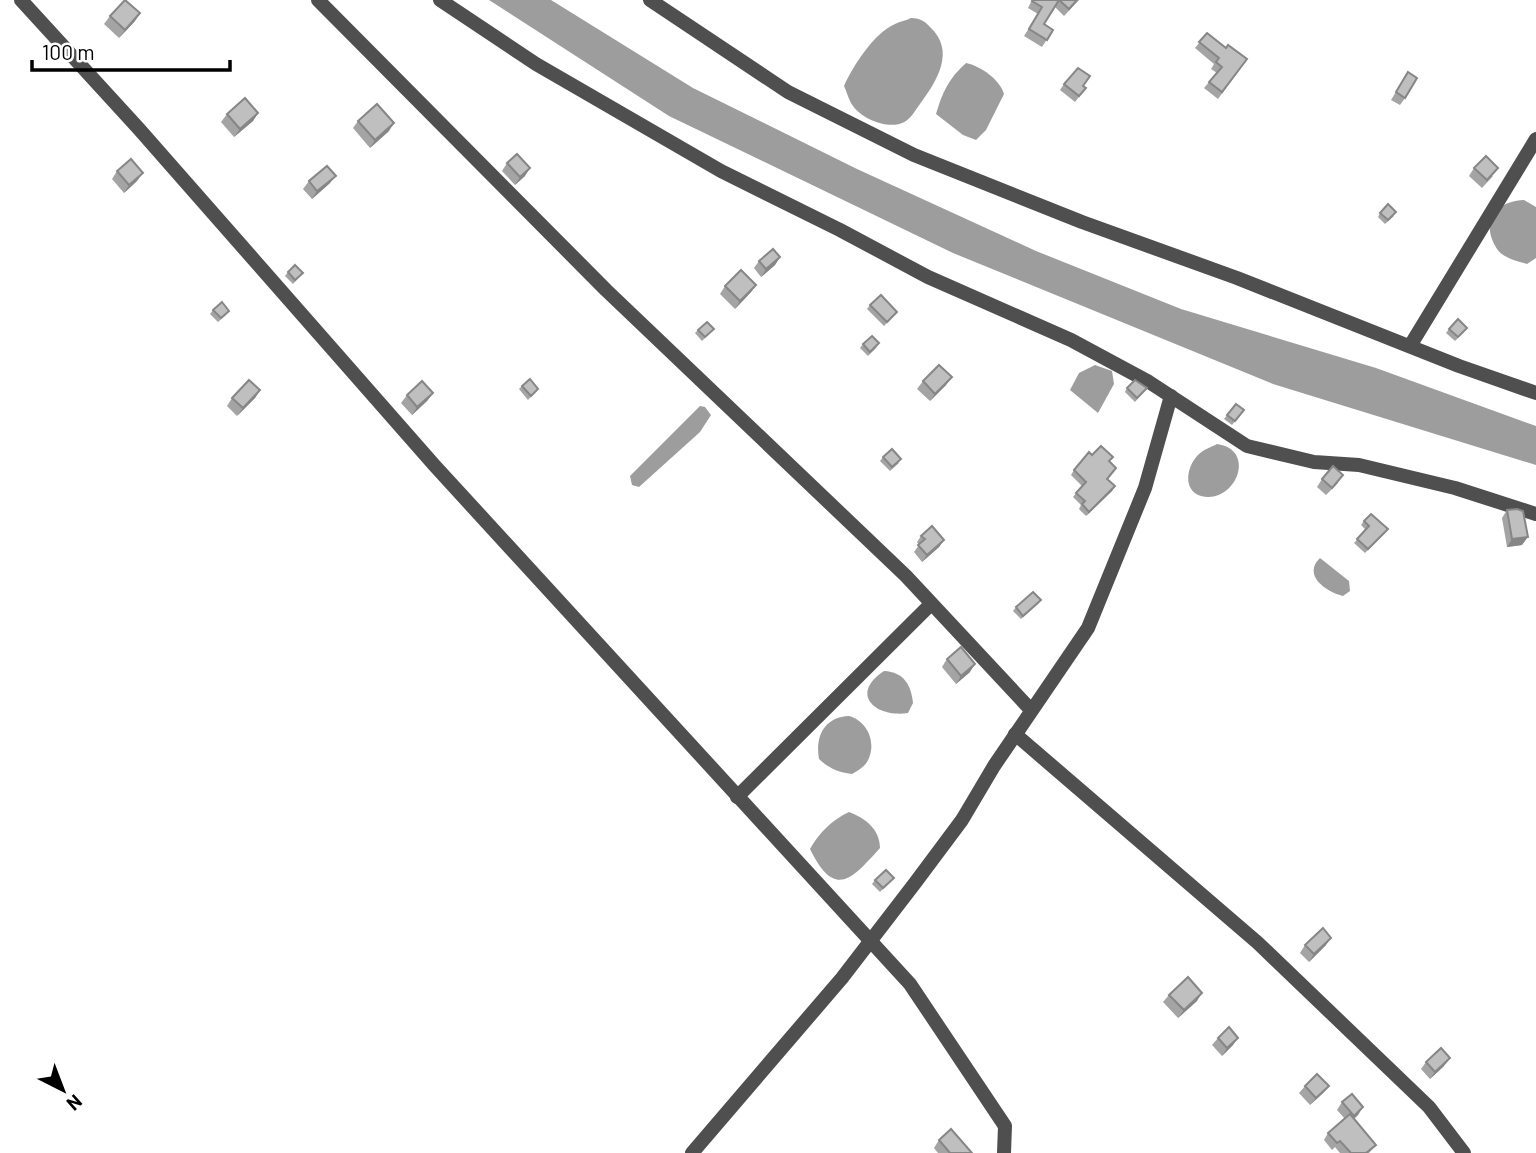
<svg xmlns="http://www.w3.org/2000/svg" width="1536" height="1153" viewBox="0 0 1536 1153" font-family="Barlow,sans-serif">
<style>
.water{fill:#9d9d9d}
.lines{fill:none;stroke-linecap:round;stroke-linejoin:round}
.minor{stroke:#4f4f4f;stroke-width:14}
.wall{fill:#a4a4a4}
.shaded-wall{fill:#868686}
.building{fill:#bfbfbf;stroke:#868686;stroke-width:2}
</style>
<rect width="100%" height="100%" fill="#fff"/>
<g class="water">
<polygon points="489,0 551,0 693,88 857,169 1036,251 1181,309 1376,368 1536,426 1536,465 1273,384 953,253 669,116"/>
<path d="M911,18C919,18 925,21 930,27C956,51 937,81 920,104C916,109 912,117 906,121C891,131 863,120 853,106C849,101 847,92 844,86C853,66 874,33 895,24C900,21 906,21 911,18Z"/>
<path d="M966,63C981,66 1000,80 1004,94L986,130L976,140L963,135L936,114C942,93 949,78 966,63Z"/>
<path d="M1524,200L1536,207V258L1527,264C1517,261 1503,258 1497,249C1480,223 1495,201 1524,200Z"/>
<polygon points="1095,365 1112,371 1114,384 1098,413 1070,390 1079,373"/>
<polygon points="700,406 705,407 711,415 700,432 639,487 632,485 630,476"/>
<path d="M1217,444C1258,450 1235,505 1201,496C1182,490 1187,466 1198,455C1203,450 1211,447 1217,444Z"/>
<path d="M1320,558L1349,581L1350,591L1343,596C1326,592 1302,575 1320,558Z"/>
<path d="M884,671C904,672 911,685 913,703L908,713C877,718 848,695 884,671Z"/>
<path d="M849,716C867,721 876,741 869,758C866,766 859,770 852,774C838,772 830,769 819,759C815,737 824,717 849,716Z"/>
<path d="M849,812C865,818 880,829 880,848C852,879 835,900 810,849C818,834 833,819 849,812Z"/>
</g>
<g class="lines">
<g class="minor">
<polyline points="21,0 139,129 435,466 910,984 1005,1126 1004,1153"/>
<polyline points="318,0 606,290 906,576 1031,710"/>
<polyline points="440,0 536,64 721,171 840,230 928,277 1071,340 1149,382 1247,446 1314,462 1359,465 1455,488 1536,514"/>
<polyline points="650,0 788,92 914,155 1082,222 1237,278 1459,366 1536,393"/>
<polyline points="1410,346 1536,139"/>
<polyline points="1015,734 1258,943 1429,1107 1464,1153"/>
<polyline points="737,797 931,604"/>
<polyline points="692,1153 842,978 915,883 962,820 994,766 1088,628 1145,488 1171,396"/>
</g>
</g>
<g class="wall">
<polygon points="1032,0 1079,0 1064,16 1055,7 1044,24 1053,30 1042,47 1024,36 1038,14 1028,8"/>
<polygon points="110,16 135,21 119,38 104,24"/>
<polygon points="1207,33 1226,48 1247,59 1218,99 1204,88 1217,73 1211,69 1214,64 1195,48"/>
<polygon points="1408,72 1405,98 1400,105 1391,100"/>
<polygon points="1064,84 1083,86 1086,88 1075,102 1060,90"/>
<polygon points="258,113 253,121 234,137 221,122 227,114"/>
<polygon points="358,121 389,131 370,148 353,128"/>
<polygon points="507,163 525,176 515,185 502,171"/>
<polygon points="1474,168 1493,176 1482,188 1469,176"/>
<polygon points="117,171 137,181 124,193 112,179"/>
<polygon points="309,181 330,183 312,199 303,189"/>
<polygon points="1380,213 1394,216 1385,224 1378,217"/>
<polygon points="780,257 775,265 761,277 754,268 759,261"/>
<polygon points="288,272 303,273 293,284 285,276"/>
<polygon points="756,285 751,292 735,309 720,294 725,286"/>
<polygon points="870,305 897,312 884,326 867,309"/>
<polygon points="213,310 226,315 218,322 210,314"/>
<polygon points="714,329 702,341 695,333 698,330"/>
<polygon points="1449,329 1464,332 1455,341 1446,333"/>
<polygon points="863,344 877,347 868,356 860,348"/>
<polygon points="923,381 946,385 930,401 917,389"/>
<polygon points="522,386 538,389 528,400 519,389"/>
<polygon points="1127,388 1147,388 1135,402 1125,392"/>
<polygon points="260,390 255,398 237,416 227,406 232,398"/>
<polygon points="433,393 427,401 412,415 401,403 407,395"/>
<polygon points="1236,404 1244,410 1232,425 1224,419"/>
<polygon points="1092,455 1109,462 1116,468 1108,479 1115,486 1112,491 1086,516 1079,509 1081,505 1073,497 1082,486 1071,475 1074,470"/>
<polygon points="883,457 899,463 890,471 880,461"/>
<polygon points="1322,479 1338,483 1326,495 1317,487"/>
<polygon points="1507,510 1522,545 1507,547 1502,518"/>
<polygon points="1364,521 1385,533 1365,553 1354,543 1366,530 1361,525"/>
<polygon points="921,536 944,540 939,547 922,562 914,552 919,545 917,542"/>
<polygon points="1041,600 1038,604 1021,619 1013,611 1016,607"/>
<polygon points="947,659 970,672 956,684 942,667"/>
<polygon points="894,878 880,892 872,884 875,880"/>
<polygon points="1305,945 1326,945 1309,962 1300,953"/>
<polygon points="1169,995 1197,1001 1178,1018 1163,1002"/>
<polygon points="1218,1038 1233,1045 1222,1056 1212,1045"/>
<polygon points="1426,1062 1444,1066 1430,1079 1421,1069"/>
<polygon points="1305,1086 1329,1086 1323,1093 1310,1105 1299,1093"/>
<polygon points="1342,1102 1358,1115 1354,1119 1376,1145 1369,1153 1340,1153 1335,1147 1332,1150 1324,1140 1328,1133 1345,1119 1337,1110"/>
<polygon points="939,1140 972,1153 938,1153 934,1148"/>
</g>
<g class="shaded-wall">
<polygon points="140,13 135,21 119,38 125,30"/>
<polygon points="258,113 253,121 234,137 240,129"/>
<polygon points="394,123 389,131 370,148 375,140"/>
<polygon points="530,168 525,176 515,185 520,177"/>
<polygon points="143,173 137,181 124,193 129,185"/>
<polygon points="336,176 330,183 312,199 317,191"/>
<polygon points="780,257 775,265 761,277 766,269"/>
<polygon points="756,285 751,292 735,309 740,301"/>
<polygon points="952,377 946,385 930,401 935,394"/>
<polygon points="260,390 255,398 237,416 243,408"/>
<polygon points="433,393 427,401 412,415 417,407"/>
<polygon points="1115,486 1112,491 1086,516 1089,512"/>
<polygon points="1528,537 1522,545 1507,547 1512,539"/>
<polygon points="944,540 939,547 922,562 927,555"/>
<polygon points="975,664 970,672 956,684 961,676"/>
<polygon points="1331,938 1326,945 1309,962 1314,954"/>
<polygon points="1202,993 1197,1001 1178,1018 1184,1010"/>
<polygon points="1238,1038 1233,1045 1222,1056 1227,1048"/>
<polygon points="1450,1058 1444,1066 1430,1079 1435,1072"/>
<polygon points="1329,1086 1323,1093 1310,1105 1316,1098"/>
<polygon points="1363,1107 1358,1115 1348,1123 1354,1116"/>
</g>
<g class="building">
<polygon points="125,0 140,13 125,30 110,16"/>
<polygon points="1033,0 1059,0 1044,24 1053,30 1047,40 1029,29 1042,7 1032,1"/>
<polygon points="1059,0 1077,0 1069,9"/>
<polygon points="1207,33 1226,48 1228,45 1247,59 1222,92 1209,82 1222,67 1216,62 1219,58 1199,42"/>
<polygon points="1078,68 1090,76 1083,86 1086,88 1079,96 1064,84"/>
<polygon points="1408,72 1417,78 1405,98 1396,92"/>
<polygon points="245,98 258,113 240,129 227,114"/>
<polygon points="377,104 394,123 375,140 358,121"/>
<polygon points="517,154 530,168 520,177 507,163"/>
<polygon points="1486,156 1498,168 1487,180 1474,168"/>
<polygon points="131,159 143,173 129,185 117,171"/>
<polygon points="327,166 336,176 317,191 309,181"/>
<polygon points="1388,204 1396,212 1388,220 1380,213"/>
<polygon points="773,249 780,257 766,269 759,261"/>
<polygon points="295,265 303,273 295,280 288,272"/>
<polygon points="741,270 756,285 740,301 725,286"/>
<polygon points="881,295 897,312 887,322 870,305"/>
<polygon points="222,302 229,311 221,318 213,310"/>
<polygon points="1458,319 1467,328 1458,337 1449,329"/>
<polygon points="707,322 714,329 705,337 698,330"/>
<polygon points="872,336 879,343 870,352 863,344"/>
<polygon points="939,365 952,377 935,394 923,381"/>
<polygon points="530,379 538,389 531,396 522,386"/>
<polygon points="249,380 260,390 243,408 232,398"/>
<polygon points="1135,380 1147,388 1137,398 1127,388"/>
<polygon points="422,381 433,393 417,407 407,395"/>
<polygon points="1236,404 1244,410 1235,421 1227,415"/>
<polygon points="1101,446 1113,457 1109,461 1116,468 1107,479 1115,486 1089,512 1082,504 1085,501 1076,493 1086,482 1074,470 1089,452 1092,455"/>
<polygon points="892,449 901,459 892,467 883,457"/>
<polygon points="1333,466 1343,475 1332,488 1322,479"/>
<polygon points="1517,509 1523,511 1528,537 1512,539 1507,510"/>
<polygon points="1371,514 1388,529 1368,549 1357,539 1369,526 1364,521"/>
<polygon points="932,526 944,540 927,555 918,545 925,539 921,536"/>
<polygon points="1033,592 1041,600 1023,616 1016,607"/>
<polygon points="961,647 975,664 961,676 947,659"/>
<polygon points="886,870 894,878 883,888 875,880"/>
<polygon points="1323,928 1331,938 1314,954 1305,945"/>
<polygon points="1188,977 1202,993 1184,1010 1169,995"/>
<polygon points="1229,1027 1238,1038 1227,1048 1218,1038"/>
<polygon points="1441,1048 1450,1058 1435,1072 1426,1062"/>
<polygon points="1317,1074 1329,1086 1316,1098 1305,1086"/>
<polygon points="1352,1094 1363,1107 1354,1116 1342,1102"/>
<polygon points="1350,1114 1376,1145 1366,1153 1351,1153 1340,1141 1337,1143 1328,1133"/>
<polygon points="951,1129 972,1153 950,1153 939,1140"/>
</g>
<g transform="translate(63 1090) rotate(138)" stroke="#ffffff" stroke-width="5" paint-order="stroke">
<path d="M0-5L12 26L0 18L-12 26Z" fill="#000000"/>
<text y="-10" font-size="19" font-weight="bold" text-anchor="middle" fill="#000000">N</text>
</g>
<path d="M32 60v10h198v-10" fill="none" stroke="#000000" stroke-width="3.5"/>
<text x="42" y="60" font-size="21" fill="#000000" stroke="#ffffff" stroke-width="5" paint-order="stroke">100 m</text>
</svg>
